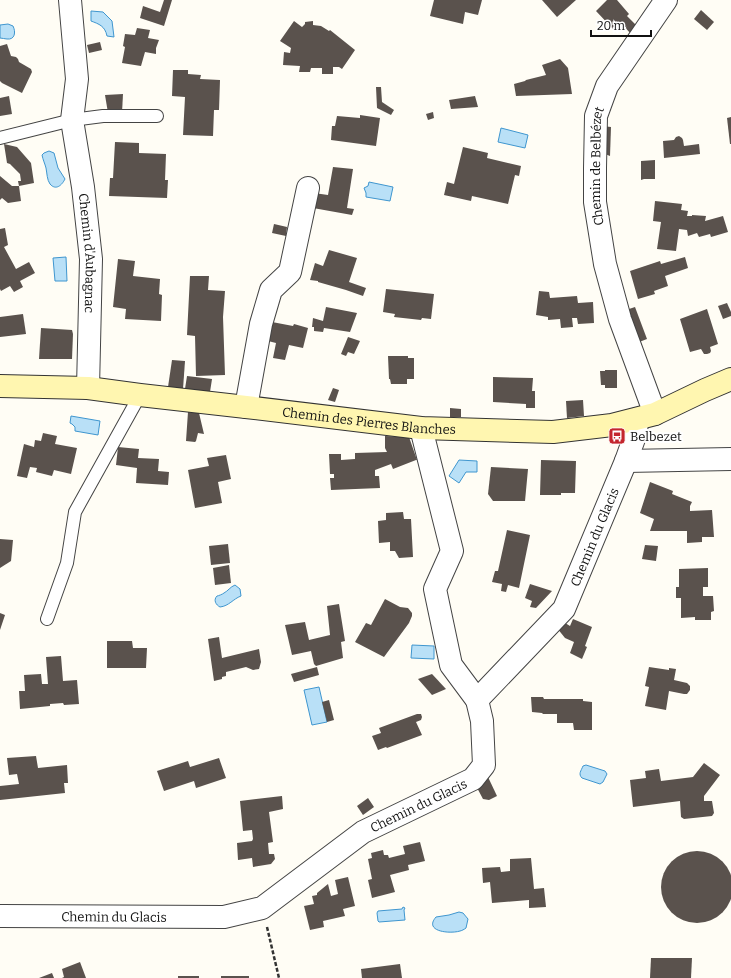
<svg xmlns="http://www.w3.org/2000/svg" width="731" height="978" viewBox="0 0 731 978" font-family="Bitter,serif">
<style>
.water{fill:#b9e0f7;stroke:#3f96cf}
.building{fill:#5a524d}
.lines{fill:none;stroke-linecap:round;stroke-linejoin:round}
.lane-casing{stroke:#444;stroke-width:14}
.street-casing{stroke:#444;stroke-width:24}
.secondary-casing{stroke:#333;stroke-width:24}
.path{stroke:#333;stroke-width:2.5;stroke-dasharray:4 2;stroke-linecap:butt}
.lane{stroke:#fff;stroke-width:12}
.street{stroke:#fff;stroke-width:22}
.secondary{stroke:#fff6b0;stroke-width:22}
.labels{text-anchor:middle;stroke-width:4;stroke-linejoin:round;paint-order:stroke}
.street-label{font-size:13px;fill:#111;stroke:#fff}
.poi-label{font-size:13px;fill:#111;stroke:#fff;text-anchor:start}
</style>
<rect width="100%" height="100%" fill="#fffdf5"/>
<g class="water">
<path d="M91,11L103,12L112,21L114,37L107,36C105,26 99,24 91,21Z"/>
<path d="M8,24L13,26C16,32 15,40 7,39C5,39 2,38 0,38V25Z"/>
<polygon points="501,128 528,135 525,148 498,142"/>
<path d="M49,151L54,153L58,168L65,179C62,185 56,191 50,184C47,180 47,173 46,168C45,164 43,160 42,155L44,153Z"/>
<polygon points="369,182 393,187 390,201 366,197 366,193 364,188 368,186"/>
<polygon points="66,257 67,281 55,281 53,258"/>
<polygon points="71,416 100,421 98,435 75,431 75,427 72,424 70,423"/>
<polygon points="459,460 477,461 477,472 466,472 459,483 449,476"/>
<path d="M235,585L240,589L241,596C233,599 229,606 220,607C216,605 213,600 217,596C218,596 223,594 224,593C228,591 230,587 235,585Z"/>
<polygon points="412,645 434,646 434,659 411,658"/>
<polygon points="319,687 327,722 312,725 304,690"/>
<path d="M586,765L605,771L607,774L603,782L600,784L582,778C578,774 581,771 583,766Z"/>
<polygon points="403,907 405,908 404,910 405,920 379,922 378,921 377,913 378,911 402,909"/>
<path d="M459,912L463,913L468,919L466,928C465,929 461,931 460,931C451,934 423,932 436,917L449,915Z"/>
</g>
<g class="building">
<polygon points="164,0 172,0 164,26 140,18 143,6 160,12"/>
<polygon points="434,0 482,0 478,15 465,12 463,24 430,16"/>
<polygon points="542,0 576,0 557,17"/>
<polygon points="607,0 617,0 629,14 627,16 637,26 631,34 620,22 613,29 596,11"/>
<polygon points="701,10 714,22 707,30 694,19"/>
<polygon points="294,21 302,27 305,24 305,22 313,21 313,25 321,26 329,31 330,30 355,50 342,69 339,67 333,67 333,74 322,74 322,68 311,68 310,72 299,72 300,66 283,65 284,52 290,53 291,48 280,41"/>
<polygon points="137,28 150,30 148,38 159,40 156,48 156,54 145,52 141,66 122,63 125,47 123,46 125,34 135,35"/>
<polygon points="100,42 102,50 89,53 87,45"/>
<polygon points="7,44 11,56 16,57 18,59 19,62 31,69 32,72 22,93 2,83 0,81 0,46"/>
<polygon points="560,59 568,68 572,94 516,96 514,84 525,81 526,80 546,75 542,65"/>
<polygon points="173,70 188,70 188,74 201,75 200,79 220,80 219,110 214,110 213,136 183,135 185,97 172,96"/>
<polygon points="376,87 381,87 382,102 394,110 391,115 377,108"/>
<polygon points="123,94 122,113 108,113 105,95"/>
<polygon points="9,96 12,114 0,116 0,98"/>
<polygon points="475,96 478,107 451,109 449,100"/>
<polygon points="433,112 434,118 428,120 426,114"/>
<polygon points="360,115 380,118 376,146 331,140 332,126 335,126 337,116 360,118"/>
<polygon points="731,117 731,144 730,144 727,118"/>
<polygon points="602,126 611,127 610,156 600,152"/>
<polygon points="679,136 682,138 683,140 684,146 699,144 700,154 664,158 663,141 674,140 676,137"/>
<polygon points="115,142 139,143 139,153 166,154 165,180 168,180 167,198 109,196 110,178 113,178"/>
<polygon points="4,144 17,147 31,163 34,183 19,186 18,181 21,181 20,174 10,164 7,163"/>
<polygon points="463,147 488,153 487,158 521,166 519,176 515,175 508,204 472,196 471,201 444,195 447,182 454,184"/>
<polygon points="655,160 655,179 644,179 641,180 641,161"/>
<polygon points="333,167 353,169 347,208 354,209 352,215 313,208 314,193 328,195"/>
<polygon points="0,176 12,186 19,186 21,201 8,203 2,198 0,200"/>
<polygon points="655,201 682,204 681,210 688,211 687,216 692,216 692,215 706,216 705,221 723,216 728,232 711,237 710,234 699,237 697,233 688,236 687,230 679,229 676,251 657,249 661,222 653,221"/>
<polygon points="274,224 287,227 286,236 272,233"/>
<polygon points="5,228 8,245 4,247 16,269 29,262 35,273 20,281 23,287 14,292 10,286 1,291 0,289 0,229"/>
<polygon points="329,250 357,258 349,282 366,288 363,296 346,290 318,282 318,281 310,280 315,263 323,266"/>
<polygon points="685,257 688,268 665,276 668,286 654,291 655,294 638,299 630,271 660,261 661,264"/>
<polygon points="118,259 135,261 133,276 160,279 159,294 162,295 161,321 125,319 126,309 113,307"/>
<polygon points="190,276 209,276 208,290 225,291 223,317 225,375 196,376 195,336 187,335"/>
<polygon points="386,289 434,294 431,319 422,318 421,320 394,317 395,314 383,312"/>
<polygon points="539,291 549,292 550,298 577,296 578,303 593,302 594,323 578,324 577,318 572,318 573,327 561,328 560,319 548,320 548,317 536,315"/>
<polygon points="727,303 731,312 731,316 723,319 718,306"/>
<polygon points="326,307 357,313 350,332 324,328 323,332 314,331 314,327 312,327 313,318 323,321"/>
<polygon points="635,307 647,339 634,344 623,311"/>
<polygon points="707,309 718,344 710,347 711,351 710,353 707,354 704,354 701,349 690,352 680,319"/>
<polygon points="23,314 26,334 0,337 0,317"/>
<polygon points="272,322 293,326 294,324 308,328 303,348 289,345 285,360 273,358 276,343 268,341"/>
<polygon points="41,328 72,330 73,334 72,359 39,359"/>
<polygon points="348,337 360,341 354,354 348,352 346,356 341,354"/>
<polygon points="388,356 408,356 408,358 414,358 414,379 407,379 407,384 391,384 390,379 389,379"/>
<polygon points="172,360 185,361 183,389 168,387"/>
<polygon points="605,370 617,370 617,388 605,388 605,385 601,385 600,371 605,371"/>
<polygon points="187,376 212,379 210,392 185,389"/>
<polygon points="493,377 533,378 532,391 535,391 535,408 526,408 526,404 493,402"/>
<polygon points="333,388 339,390 335,402 328,400"/>
<polygon points="583,400 584,416 567,418 566,401"/>
<polygon points="450,408 461,409 461,417 450,417"/>
<polygon points="188,412 199,413 204,434 198,433 196,441 195,442 186,441"/>
<polygon points="43,433 57,436 55,444 77,448 71,474 54,470 52,476 36,472 37,468 30,467 27,478 17,476 24,444 34,447 35,440 41,441"/>
<polygon points="385,436 409,437 417,460 416,460 393,469 391,464 375,470 375,476 379,476 380,488 331,490 330,478 334,478 334,474 330,474 329,454 341,454 341,460 355,459 355,453 387,452 385,448"/>
<polygon points="118,447 139,449 138,458 159,459 158,471 169,472 168,485 136,483 137,468 116,465"/>
<polygon points="226,455 231,479 218,482 222,503 195,508 188,470 209,466 207,458"/>
<polygon points="541,460 576,461 575,493 561,493 561,495 540,495"/>
<polygon points="491,467 528,469 525,501 493,501 488,494"/>
<polygon points="650,482 673,491 672,494 692,502 690,506 690,511 712,510 714,537 702,537 702,542 687,543 687,531 650,531 654,519 640,513"/>
<polygon points="403,512 404,519 411,519 413,557 399,558 395,551 390,551 390,542 379,543 378,521 386,520 386,513"/>
<polygon points="507,530 530,535 519,588 508,585 506,592 501,591 502,584 492,582 495,571 498,571"/>
<polygon points="0,539 13,540 11,561 0,568"/>
<polygon points="228,544 230,563 211,565 209,546"/>
<polygon points="645,545 658,546 656,561 642,559"/>
<polygon points="229,565 231,583 215,585 213,568"/>
<polygon points="708,568 708,587 703,587 703,596 713,596 714,611 711,612 711,620 695,620 695,617 681,618 681,598 676,598 676,587 679,587 679,569"/>
<polygon points="530,584 552,591 536,608 530,607 532,601 525,598"/>
<polygon points="385,599 400,607 408,608 412,613 412,616 409,623 384,657 355,642 366,623 371,625"/>
<polygon points="339,604 345,641 341,642 343,658 316,666 314,664 311,651 292,655 285,625 305,622 309,640 330,635 327,606"/>
<polygon points="0,613 5,615 0,630"/>
<polygon points="573,619 592,627 585,646 587,647 582,659 570,653 574,642 565,638 557,628 562,621 570,626"/>
<polygon points="219,637 222,658 259,649 261,662 259,669 253,670 246,667 226,672 226,676 222,677 222,679 214,681 208,639"/>
<polygon points="107,641 132,641 133,648 147,648 146,668 107,668"/>
<polygon points="61,656 63,681 77,680 79,704 64,705 63,703 50,704 50,706 20,709 19,691 25,691 24,675 41,674 42,684 48,684 46,657"/>
<polygon points="317,667 319,675 294,682 291,674"/>
<polygon points="649,667 669,670 669,668 676,669 674,680 687,683 690,686 690,690 687,694 684,694 669,691 666,710 645,706 649,687 645,686"/>
<polygon points="432,674 446,689 432,695 418,679"/>
<polygon points="531,697 543,697 544,699 583,699 583,701 592,702 592,730 574,730 573,723 557,723 557,714 543,714 542,713 532,712"/>
<polygon points="329,700 334,720 327,722 322,702"/>
<polygon points="417,714 421,714 422,717 421,720 416,722 422,735 387,748 386,747 378,750 372,736 381,733 379,728"/>
<polygon points="36,756 38,768 67,765 68,783 64,783 65,793 0,800 0,786 19,784 17,774 9,775 7,758"/>
<polygon points="219,758 226,778 196,788 194,781 164,791 157,771 188,761 190,767"/>
<polygon points="704,763 720,775 704,796 704,801 712,801 714,813 712,816 684,819 681,817 680,801 633,807 630,780 646,778 645,771 659,769 661,781 693,777"/>
<polygon points="488,777 497,796 489,800 483,799 475,784"/>
<polygon points="282,796 283,809 269,812 273,842 268,843 269,854 274,854 275,859 271,864 253,867 252,858 238,860 237,843 252,841 253,839 252,830 243,831 240,801"/>
<polygon points="368,798 374,807 363,815 357,806"/>
<polygon points="420,842 425,861 408,865 409,870 390,875 395,892 372,898 368,880 372,879 368,859 372,858 371,853 383,850 384,855 388,855 389,858 405,854 403,846"/>
<circle cx="697" cy="887" r="36"/>
<polygon points="531,858 534,889 544,888 546,907 529,908 529,900 492,903 490,882 483,883 482,868 500,867 501,872 510,871 510,859"/>
<polygon points="348,877 355,906 343,909 345,916 323,921 324,927 310,930 304,906 314,904 312,896 317,895 317,893 328,884 331,896 338,894 335,880"/>
<polygon points="651,958 692,958 691,978 650,978"/>
<polygon points="80,962 86,978 62,978 64,977 62,969"/>
<polygon points="400,964 402,978 362,978 361,969"/>
<polygon points="52,973 54,978 39,978"/>
<rect x="178" y="976" width="21" height="2"/>
<rect x="221" y="976" width="28" height="2"/>
</g>
<g class="lines">
<g class="lane-casing">
<g id="lane">
<polyline points="0,138 72,120 103,116 157,116"/>
<polyline points="47,619 67,563 75,512 140,395"/>
</g>
</g>
<g class="street-casing">
<g id="street">
<path id="s1" d="M70,0L77,79L72,120L83,187L91,259L88,388"/>
<polyline points="246,407 261,324 271,290 290,272 308,188"/>
<path id="s2" d="M655,414L620,319L605,264L595,202V168L596,116L607,86L666,0"/>
<polyline points="421,428 452,551 435,589 451,665 477,700"/>
<polyline points="626,461 731,459"/>
<path id="s3" d="M0,916L224,917L262,908L363,832L473,779L484,765L482,721L477,700L564,609L626,461L636,433L637,419"/>
</g>
</g>
<g class="secondary-casing">
<g id="secondary">
<path id="s4" d="M0,386L88,388L140,395L246,407L421,428L553,432L612,425L655,414L705,390L731,379"/>
</g>
</g>
<polyline class="path" points="267,927 279,978"/>
<use href="#lane" class="lane"/>
<use href="#street" class="street"/>
<use href="#secondary" class="secondary"/>
</g>
<defs>
<g id="bus-square" transform="scale(0.9)"><rect x="-9" y="-9" width="18" height="18" rx="4" fill="#c4262e" stroke="#fff"/><path d="M-5-6H5V4H4V6H2V4H-2V6H-4V4H-5ZM-3.5-4V0h7V-4ZM-3.5 1.2v1.5H-2V1.2ZM2 1.2v1.5H3.5V1.2Z" fill="#fff"/></g>
</defs>
<g fill-rule="evenodd">
<use href="#bus-square" x="617" y="436"/>
</g>
<g class="labels">
<g class="street-label">
<text dy="5" stroke="none"><textPath href="#s2" startOffset="257">Chemin de Belbézet</textPath></text>
<text dy="5" stroke="none"><textPath href="#s1" startOffset="255">Chemin d'Aubagnac</textPath></text>
<text dy="5" stroke="none"><textPath href="#s4" startOffset="371">Chemin des Pierres Blanches</textPath></text>
<text dy="5" stroke="none"><textPath href="#s3" startOffset="799">Chemin du Glacis</textPath></text>
<text dy="5" stroke="none"><textPath href="#s3" startOffset="451">Chemin du Glacis</textPath></text>
<text dy="5" stroke="none"><textPath href="#s3" startOffset="114">Chemin du Glacis</textPath></text>
</g>
<g class="poi-label">
<text x="630" y="441">Belbezet</text>
</g>
</g>
<path d="M591 30v6h60v-6" fill="none" stroke="#111111" stroke-width="2"/>
<text x="597" y="30" font-size="12" fill="#111111" stroke="#ffffff" stroke-width="3" paint-order="stroke">20 m</text>
</svg>
